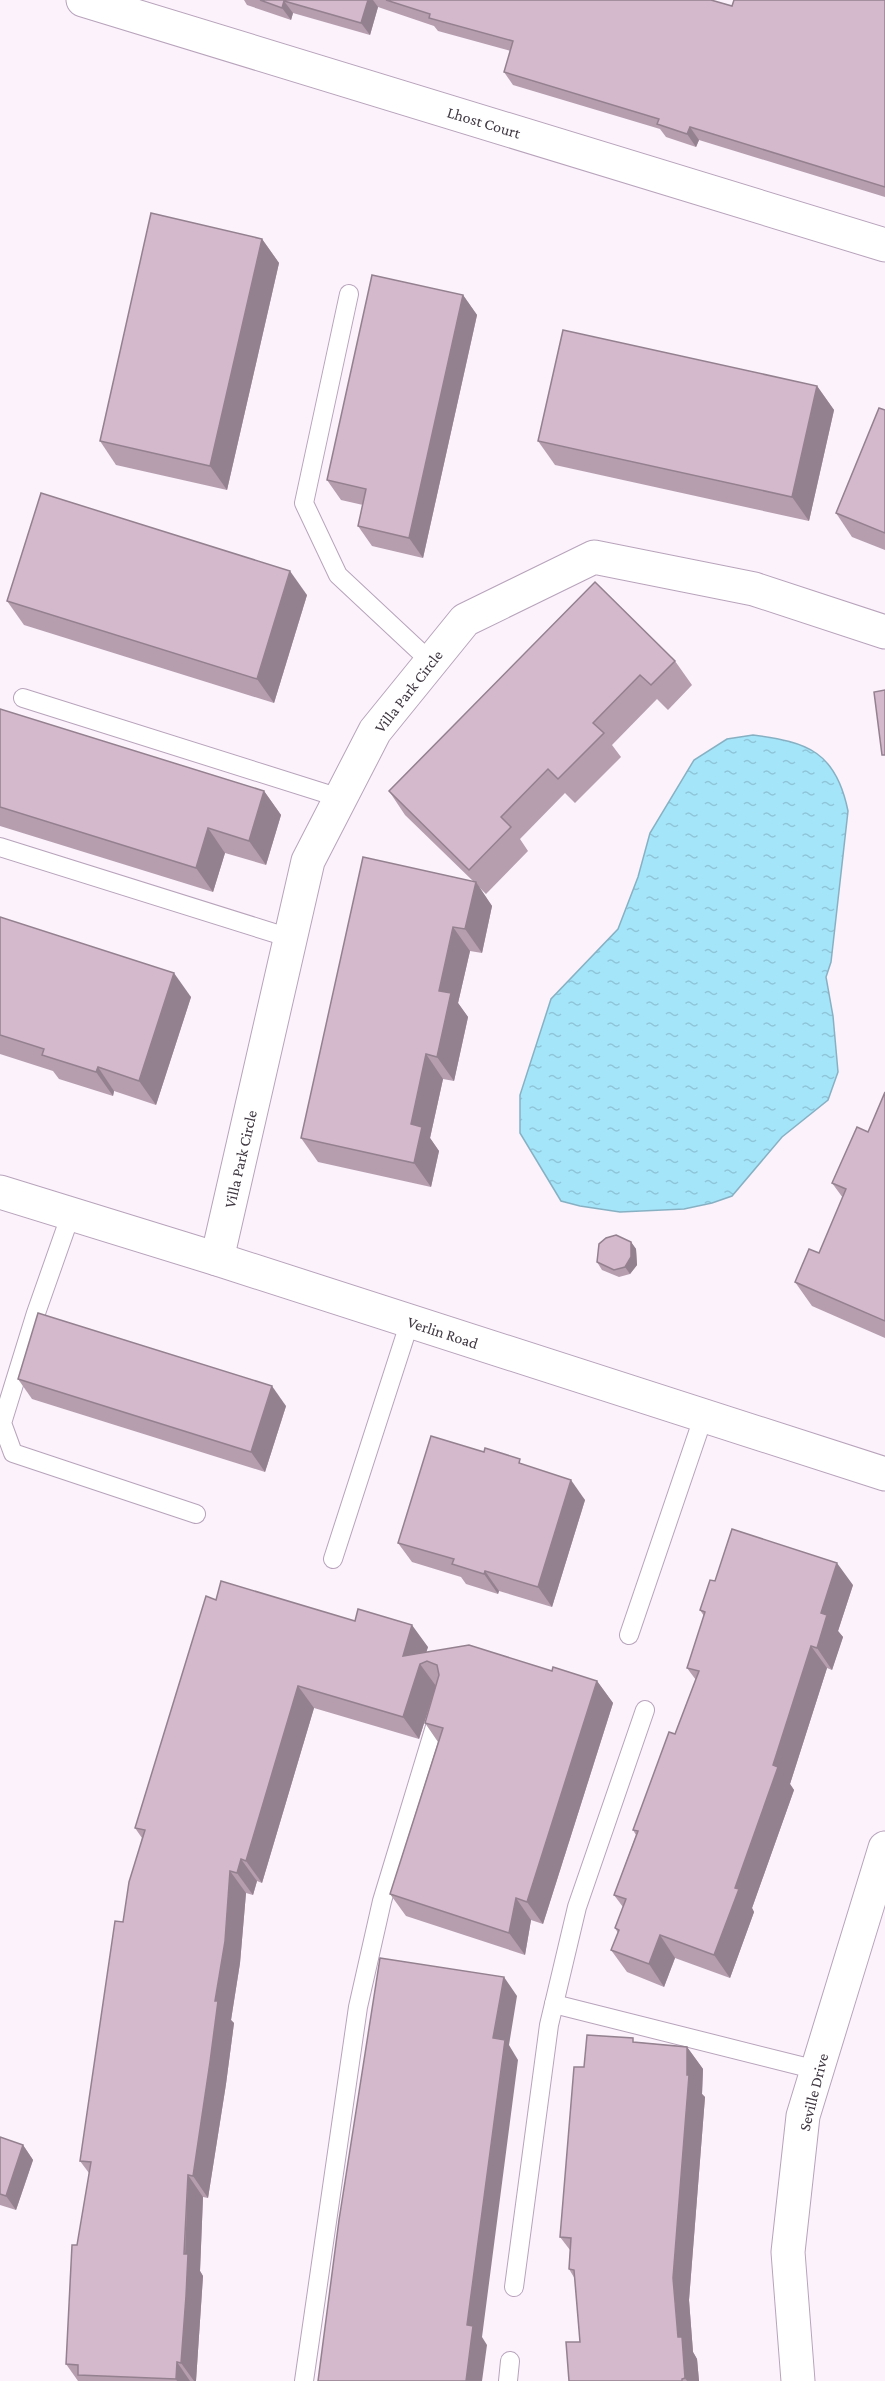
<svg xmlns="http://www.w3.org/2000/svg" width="885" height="2381" viewBox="0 0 885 2381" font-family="'Crimson Pro',serif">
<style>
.water{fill:url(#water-ripples);stroke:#87b1c3;stroke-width:1.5}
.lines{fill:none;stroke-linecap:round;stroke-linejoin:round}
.lane-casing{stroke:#b8a3bb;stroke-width:20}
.street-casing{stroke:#b8a3bb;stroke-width:35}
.secondary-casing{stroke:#b8a3bb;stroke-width:35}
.lane{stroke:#fff;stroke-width:18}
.street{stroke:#fff;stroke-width:33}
.secondary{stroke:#fff;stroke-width:33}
.wall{fill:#b69eaf}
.shaded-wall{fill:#94818f}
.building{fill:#d4b8cc;stroke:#94818f;stroke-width:1.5}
.labels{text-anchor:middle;stroke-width:4.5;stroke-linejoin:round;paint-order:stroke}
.street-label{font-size:16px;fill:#403842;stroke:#fff}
</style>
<defs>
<pattern id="water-ripples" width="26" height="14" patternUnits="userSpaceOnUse" patternTransform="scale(1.5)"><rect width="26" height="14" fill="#a5e5fa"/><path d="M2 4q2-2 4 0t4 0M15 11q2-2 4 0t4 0" fill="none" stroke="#8fc5d8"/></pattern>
</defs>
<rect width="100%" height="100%" fill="#fbf2fc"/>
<path class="water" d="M753,735C808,742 836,752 848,811L831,962L826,977L833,1016L838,1072L828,1100L782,1137L732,1196L712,1203L684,1209L620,1212L580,1206L561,1201L520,1133V1095L551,999L618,929L638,877L650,833L694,760L727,739Z"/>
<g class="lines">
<g class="lane-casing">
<g id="lane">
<polyline points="349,294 304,503 338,575 431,662"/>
<polyline points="23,698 340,798"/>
<polyline points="0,847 290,938"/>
<polyline points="73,1208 36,1313 2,1423 13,1453 196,1514"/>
<polyline points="333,1559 410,1321"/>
<polyline points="629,1635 704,1415"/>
<polyline points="554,2004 817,2070"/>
<polyline points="514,2287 549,2025 577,1907 645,1710"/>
<polyline points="304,2381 358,2007 382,1901 440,1710"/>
<polyline points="508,2381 510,2361"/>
</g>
</g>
<g class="street-casing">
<g id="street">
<polyline points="83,0 885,245"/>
<polyline points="217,1259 308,861 375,731 465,620 594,557 754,589 885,632"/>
<polyline points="798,2381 788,2252 803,2116 885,1848"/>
</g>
</g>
<g class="secondary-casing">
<polyline id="secondary" points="0,1192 217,1259 885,1474"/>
</g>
<use href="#lane" class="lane"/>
<use href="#street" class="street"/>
<use href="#secondary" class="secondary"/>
</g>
<g class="wall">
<polygon points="244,0 711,0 732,6 885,0 885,197 699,140 696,147 666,137 660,129 513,85 504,72 511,51 438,31 434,26 378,7 370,35 293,13 291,20 247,5"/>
<polygon points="262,239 279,263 227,490 116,465 100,441"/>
<polygon points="463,295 477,315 423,558 372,546 358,526 363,505 341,500 327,480"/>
<polygon points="817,386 834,410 809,521 555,465 538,441"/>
<polygon points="885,410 885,550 852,537 836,513"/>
<polygon points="595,582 675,661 692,685 668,710 657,699 612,745 621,757 575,803 565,793 520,839 528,851 486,894 479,887 492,906 482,953 470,951 458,1003 468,1017 454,1081 443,1079 430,1138 439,1151 431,1187 318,1162 301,1138 474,882 405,815 389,791"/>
<polygon points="307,595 274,703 24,625 7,601"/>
<polygon points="0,709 264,791 281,815 266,865 225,853 213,892 0,826"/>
<polygon points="0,917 191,997 156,1105 114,1091 113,1096 59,1079 53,1071 0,1054"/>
<polygon points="885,1092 885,1338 812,1306 795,1282 819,1253 843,1198 832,1183 868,1132"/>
<polygon points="631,1242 636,1249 637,1265 630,1274 619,1277 602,1270 597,1262"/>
<polygon points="18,1379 286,1406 265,1472 32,1399"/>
<polygon points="524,1465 585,1500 552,1607 499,1591 498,1594 466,1584 461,1577 412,1562 398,1543"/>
<polygon points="715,1581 853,1585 838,1631 843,1637 832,1670 827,1668 790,1784 794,1790 752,1908 754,1912 730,1978 675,1958 664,1987 627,1972 611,1950 618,1933 615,1928 623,1907 614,1895 636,1835 633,1830 675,1734 696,1680 687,1668 704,1616 700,1610"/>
<polygon points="216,1600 428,1647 426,1652 552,1671 597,1681 613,1703 543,1924 531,1920 525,1955 406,1916 390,1894 438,1742 425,1723 436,1686 419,1739 314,1708 262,1883 257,1881 253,1895 246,1893 240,1963 231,2020 234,2023 226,2084 208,2198 203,2197 200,2271 203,2276 196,2381 78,2381 66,2364 89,2173 80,2161 123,1922 142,1838 135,1828"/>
<polygon points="636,2042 687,2047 703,2069 702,2094 705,2097 689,2300 693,2352 697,2359 699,2381 569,2381 580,2342 575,2279 569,2269 570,2250 560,2237 584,2067"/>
<polygon points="0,2137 23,2145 33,2160 16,2210 0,2205"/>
</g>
<g class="shaded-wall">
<polygon points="368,0 373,0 378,7 370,35 361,23"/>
<polygon points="284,1 293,13 291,20 282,8"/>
<polygon points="690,127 699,140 696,147 687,134"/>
<polygon points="262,239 279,263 227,490 210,466"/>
<polygon points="463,295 477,315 423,558 409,538"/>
<polygon points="817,386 834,410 809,521 792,497"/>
<polygon points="290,571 307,595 274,703 257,679"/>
<polygon points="264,791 281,815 266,865 249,841"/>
<polygon points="208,828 225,853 213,892 196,868"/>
<polygon points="476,882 492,906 482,953 465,929"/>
<polygon points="453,927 470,951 458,1003 468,1017 454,1081 437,1057 439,991"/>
<polygon points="174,973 191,997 156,1105 139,1081"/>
<polygon points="426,1054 443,1079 430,1138 439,1151 431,1187 414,1163 411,1124"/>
<polygon points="98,1067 114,1091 113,1096 96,1072"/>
<polygon points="631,1242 636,1249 637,1265 630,1274 625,1267"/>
<polygon points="272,1386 286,1406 265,1472 251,1452"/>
<polygon points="571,1480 585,1500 552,1607 538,1587"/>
<polygon points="837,1563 853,1585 838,1631 843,1637 832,1670 817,1648 821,1613"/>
<polygon points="485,1571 499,1591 498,1594 484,1574"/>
<polygon points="412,1625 428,1647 423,1663 420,1664 436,1686 419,1739 403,1717 403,1656"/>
<polygon points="811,1646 827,1668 790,1784 794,1790 752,1908 754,1912 730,1978 714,1955 773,1765"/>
<polygon points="597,1681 613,1703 543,1924 527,1902"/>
<polygon points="298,1686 314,1708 262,1883 246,1861"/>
<polygon points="241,1859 257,1881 253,1895 237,1873"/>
<polygon points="230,1871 246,1893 240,1963 231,2020 234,2023 226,2084 208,2198 193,2176"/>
<polygon points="516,1898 531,1920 525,1955 509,1933"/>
<polygon points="660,1935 675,1958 664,1987 649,1964"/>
<polygon points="504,1977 517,1996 509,2045 518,2060 482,2337 487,2345 482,2381 466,2381 467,2325 493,2038"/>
<polygon points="687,2047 703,2069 702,2094 705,2097 689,2300 693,2352 697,2359 699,2381 687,2381 685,2378 678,2337 673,2278 687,2075"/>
<polygon points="23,2145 33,2160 16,2210 6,2196"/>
<polygon points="188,2175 203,2197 200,2271 203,2276 196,2381 194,2381 181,2363"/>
<polygon points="177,2362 190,2381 177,2381 176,2379"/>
</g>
<g class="building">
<polygon points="260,0 368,0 361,23 284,1 282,8"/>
<polygon points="386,0 711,0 732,6 734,0 885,0 885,187 690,127 687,134 657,124 659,119 504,72 513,41 429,18 430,14"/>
<polygon points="151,213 262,239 210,466 100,441"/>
<polygon points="372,275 463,295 409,538 358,526 366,489 327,480"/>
<polygon points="563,330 817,386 792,497 538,441"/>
<polygon points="879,408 885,410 885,533 836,513"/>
<polygon points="41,493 290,571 257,679 7,601"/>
<polygon points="595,582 675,661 651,685 640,675 593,723 604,733 558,779 548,769 501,817 511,827 469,870 389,791"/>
<polygon points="885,690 885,755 882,755 874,692"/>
<polygon points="0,709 264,791 249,841 208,828 196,868 0,807"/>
<polygon points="363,857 476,882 465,929 453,927 439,991 451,993 437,1057 426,1054 411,1124 422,1127 414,1163 301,1138"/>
<polygon points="0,917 174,973 139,1081 98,1067 96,1072 42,1055 44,1049 0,1035"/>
<polygon points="885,1092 885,1321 795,1282 809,1249 819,1253 846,1189 832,1183 857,1127 868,1132"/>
<polygon points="616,1235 631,1242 631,1257 625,1267 614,1270 597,1262 599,1244 606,1238"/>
<polygon points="38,1313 272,1386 251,1452 18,1379"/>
<polygon points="431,1436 484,1452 485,1448 520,1459 519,1463 571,1480 538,1587 485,1571 484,1574 452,1564 454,1559 398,1543"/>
<polygon points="732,1529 837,1563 821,1613 827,1615 817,1648 811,1646 773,1765 778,1767 735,1888 739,1889 714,1955 660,1935 649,1964 611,1950 619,1930 615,1928 626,1899 614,1895 638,1831 633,1830 669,1732 675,1734 699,1671 687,1668 705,1612 700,1610 710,1580 715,1581"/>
<polygon points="221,1581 355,1621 358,1609 412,1625 403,1656 469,1645 552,1671 553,1667 597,1681 527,1902 516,1898 509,1933 390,1894 443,1728 425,1723 439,1675 437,1665 427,1661 420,1664 403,1717 298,1686 246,1861 241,1859 237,1873 230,1871 225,1941 215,2001 218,2001 210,2062 193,2176 188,2175 184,2254 188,2254 186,2296 181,2363 177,2362 176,2379 78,2375 78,2365 66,2364 72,2245 77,2245 91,2162 80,2161 115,1921 123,1922 129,1882 145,1830 135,1828 206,1596 216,1600"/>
<polygon points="380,1958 504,1977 493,2038 505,2040 467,2325 473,2326 466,2381 318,2381 339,2220"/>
<polygon points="587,2035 633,2038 633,2042 687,2047 687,2075 689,2075 673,2278 678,2337 682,2337 685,2378 682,2379 682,2381 569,2381 566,2342 580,2342 574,2270 569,2269 571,2238 560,2237 574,2067 584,2067"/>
<polygon points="0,2137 23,2145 6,2196 0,2194"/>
</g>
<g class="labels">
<g class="street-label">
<text transform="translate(484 122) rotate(17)" y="6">Lhost Court</text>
<text transform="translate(408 691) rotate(-52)" y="6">Villa Park Circle</text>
<text transform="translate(240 1159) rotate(-77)" y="6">Villa Park Circle</text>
<text transform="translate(443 1332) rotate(18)" y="6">Verlin Road</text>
<text transform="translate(813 2092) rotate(-76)" y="6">Seville Drive</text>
</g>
</g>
</svg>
